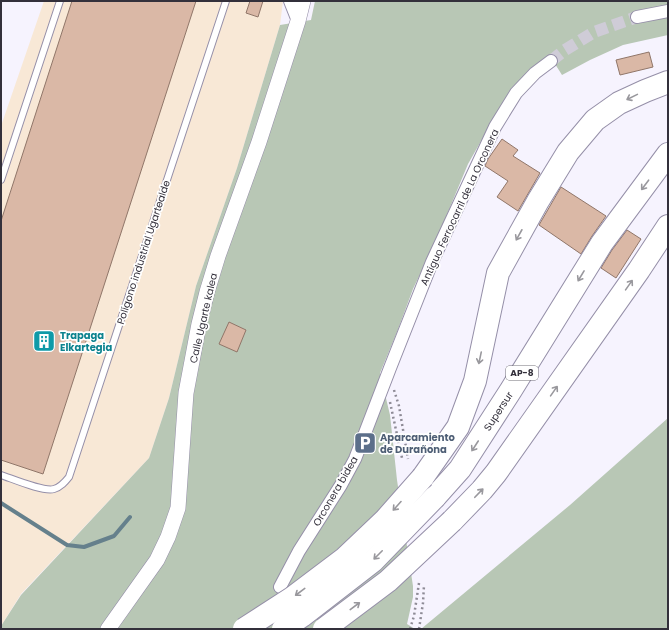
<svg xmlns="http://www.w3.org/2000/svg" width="669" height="630" viewBox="0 0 669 630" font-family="Poppins,sans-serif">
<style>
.industrial{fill:#f8e8d6}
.green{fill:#b8c7b5}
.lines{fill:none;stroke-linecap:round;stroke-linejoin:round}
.stream{stroke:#65808c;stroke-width:4}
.building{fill:#dab8a6;stroke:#907669}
.minor-tunnel{stroke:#cfccd7;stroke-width:12;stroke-dasharray:12 6;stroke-linecap:butt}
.service-casing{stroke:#958fa8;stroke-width:8}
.minor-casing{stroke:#958fa8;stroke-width:14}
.tertiary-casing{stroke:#958fa8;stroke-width:16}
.motorway-casing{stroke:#958fa8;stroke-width:24}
.path{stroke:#8e8b96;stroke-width:2.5;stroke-dasharray:2 3;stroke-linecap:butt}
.service{stroke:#fff;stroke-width:6}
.minor{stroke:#fff;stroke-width:12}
.tertiary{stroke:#fff;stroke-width:15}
.motorway{stroke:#fff;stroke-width:22}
.motorway-bridge-casing{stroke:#958fa8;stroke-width:24;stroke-linecap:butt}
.motorway-bridge{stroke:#fff;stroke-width:22}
.oneway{stroke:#99989d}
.labels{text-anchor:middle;stroke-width:3.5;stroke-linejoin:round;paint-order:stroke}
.shield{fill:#fff;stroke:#706e76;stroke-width:1}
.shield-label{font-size:9px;font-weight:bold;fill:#33303b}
.street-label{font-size:10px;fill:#33303b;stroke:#fff}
.culture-label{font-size:10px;font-weight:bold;fill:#0d838f;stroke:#fff;text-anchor:start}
.service-label{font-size:10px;font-weight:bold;fill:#4e5e75;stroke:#fff;text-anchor:start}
</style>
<rect width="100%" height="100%" fill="#f6f3fe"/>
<polygon class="industrial" points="44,1 283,1 280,25 237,168 196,286 169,398 149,458 21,594 1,626 1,126"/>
<g class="green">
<polygon points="315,1 668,1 668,35 623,45 590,60 562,75 550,56 489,127 468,164 438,236 413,289 397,332 380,373 390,415 397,480 413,586 413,597 407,624 415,629 1,629 1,626 21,595 149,458 169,398 196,286 237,168 280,25 311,20"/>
<polygon points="668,418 668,629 421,629 570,505"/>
</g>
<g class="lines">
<polyline class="stream" points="1,503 67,545 84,547 114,536 130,517"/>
</g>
<g class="building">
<polygon points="72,1 196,1 43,474 1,460 1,221"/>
<polygon points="250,1 263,1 258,17 246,13"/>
<polygon points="649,52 653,67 620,75 616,60"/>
<polygon points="502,139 518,150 513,156 540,173 518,211 497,197 508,181 485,166 488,159"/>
<polygon points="561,187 606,216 592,236 581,254 539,225"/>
<polygon points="627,230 641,239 616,278 601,268 612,250"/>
<polygon points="229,322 246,330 237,352 219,344"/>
</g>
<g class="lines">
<polyline class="minor-tunnel" points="551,61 565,50 594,32 637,17"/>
<g class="service-casing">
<g id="service">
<polyline points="1,180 60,1"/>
<path d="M1,475C13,479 43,492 54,489C61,487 65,482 69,477L226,1"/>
</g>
</g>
<g class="minor-casing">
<g id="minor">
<polyline points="290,1 298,21"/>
<polyline points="637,17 668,11"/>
<polyline points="280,587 299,551 341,485 355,459 390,368 432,262 495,127 516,93 535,73 551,61"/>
</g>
</g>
<g class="tertiary-casing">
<polyline id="tertiary" points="108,629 157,560 168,537 178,508 186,393 199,324 207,292 218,256 259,142 298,21 303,1"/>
</g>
<g class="motorway-casing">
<g id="motorway">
<polyline points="423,477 458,427 475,381 498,273 538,201 568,152 595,120 619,103 645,91 668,82"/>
<polyline points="435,497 460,469 511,390 602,243 668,154"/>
<polyline points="452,521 482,490 496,473 639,270 668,226"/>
</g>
</g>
<g class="path">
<polyline points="394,390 399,406 408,459"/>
<polyline points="390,402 402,458"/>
<polyline points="410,629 414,616 419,583"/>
<polyline points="419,629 423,603 424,585"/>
</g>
<use href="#service" class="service"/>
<use href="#minor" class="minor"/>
<use href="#tertiary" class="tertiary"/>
<use href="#motorway" class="motorway"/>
<g class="motorway-bridge-casing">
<g id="motorway-bridge">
<polyline points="244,629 292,598 345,558 385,520 423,477"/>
<polyline points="283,629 302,616 373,561 435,497"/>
<polyline points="324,629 388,581 452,521"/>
</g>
</g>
<use href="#motorway-bridge" class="motorway-bridge"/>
</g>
<defs><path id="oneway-shaft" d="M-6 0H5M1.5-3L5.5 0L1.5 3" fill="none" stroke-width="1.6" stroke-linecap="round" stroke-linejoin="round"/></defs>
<g class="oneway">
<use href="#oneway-shaft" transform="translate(632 97) rotate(154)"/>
<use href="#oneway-shaft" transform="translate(645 185) rotate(127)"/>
<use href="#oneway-shaft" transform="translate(519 235) rotate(119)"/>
<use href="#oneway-shaft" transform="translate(581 276) rotate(121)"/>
<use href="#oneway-shaft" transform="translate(629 285) rotate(-55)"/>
<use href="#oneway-shaft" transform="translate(480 358) rotate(102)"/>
<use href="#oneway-shaft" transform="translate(554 391) rotate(-55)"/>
<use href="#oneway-shaft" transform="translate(475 446) rotate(123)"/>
<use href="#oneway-shaft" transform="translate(479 493) rotate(-46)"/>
<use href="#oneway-shaft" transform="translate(397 506) rotate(132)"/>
<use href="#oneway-shaft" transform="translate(378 555) rotate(135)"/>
<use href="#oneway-shaft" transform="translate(300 592) rotate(143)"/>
<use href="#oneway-shaft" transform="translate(355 606) rotate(-37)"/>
</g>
<defs>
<g id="building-square" transform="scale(1.15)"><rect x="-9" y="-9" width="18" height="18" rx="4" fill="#0f9aa8" stroke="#fff"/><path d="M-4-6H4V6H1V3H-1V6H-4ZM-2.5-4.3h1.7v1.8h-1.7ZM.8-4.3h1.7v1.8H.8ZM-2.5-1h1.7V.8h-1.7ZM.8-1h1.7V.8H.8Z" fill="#fff"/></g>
<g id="parking-square" transform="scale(1.15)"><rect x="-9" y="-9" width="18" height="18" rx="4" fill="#5c6f8a" stroke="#fff"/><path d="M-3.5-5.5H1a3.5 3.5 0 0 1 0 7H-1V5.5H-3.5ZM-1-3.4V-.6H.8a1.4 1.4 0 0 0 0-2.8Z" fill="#fff"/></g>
</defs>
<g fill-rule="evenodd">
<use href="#building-square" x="44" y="341"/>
<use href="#parking-square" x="365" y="443"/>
</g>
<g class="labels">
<rect class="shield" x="506" y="366" width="32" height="14" rx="3"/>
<g class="shield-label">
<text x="522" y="376">AP-8</text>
</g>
<g class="street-label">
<text transform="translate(459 207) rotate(-65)" y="4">Antiguo Ferrocarril de La Orconera</text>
<text transform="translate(143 252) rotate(-72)" y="4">Polígono industrial Ugartealde</text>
<text transform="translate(203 318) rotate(-77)" y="4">Calle Ugarte kalea</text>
<text transform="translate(498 411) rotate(-57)" y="4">Supersur</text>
<text transform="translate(335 491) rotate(-60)" y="4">Orconera bidea</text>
</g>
<g class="culture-label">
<text x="60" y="339">Trapaga<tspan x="60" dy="12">Elkartegia</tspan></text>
</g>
<g class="service-label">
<text x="380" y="441">Aparcamiento<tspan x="380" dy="12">de Durañona</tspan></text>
</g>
</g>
<rect width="669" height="630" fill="none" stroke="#33303b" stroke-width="4"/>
</svg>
